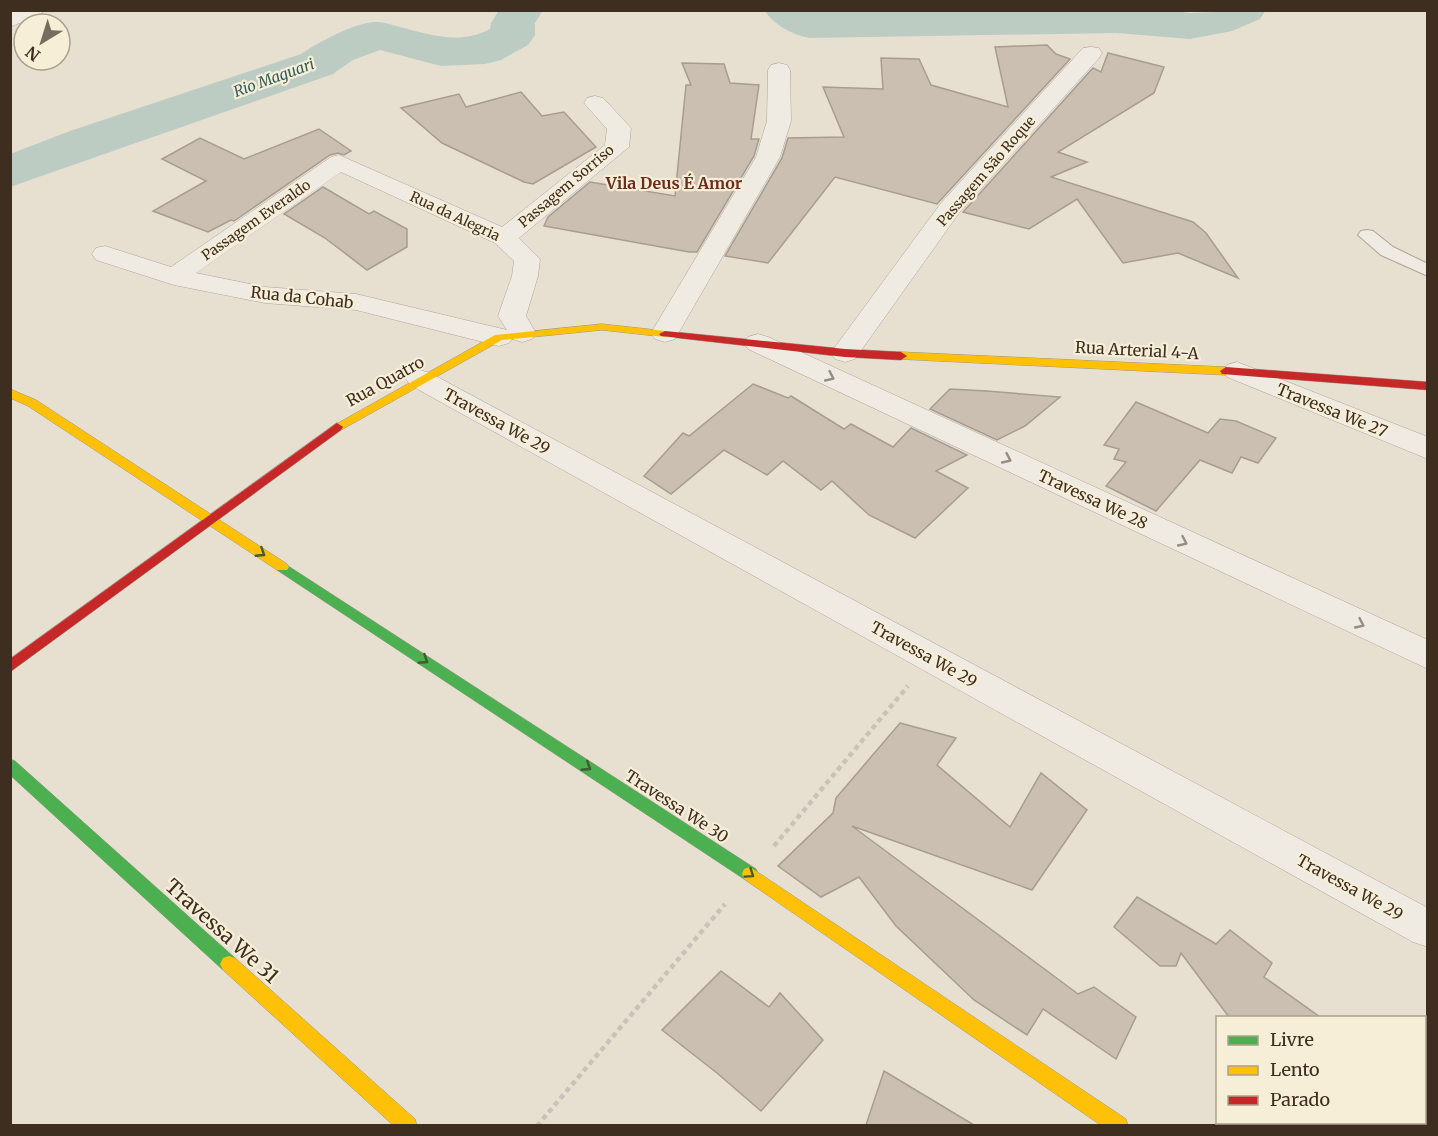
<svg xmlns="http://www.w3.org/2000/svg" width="1438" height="1136" viewBox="0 0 1438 1136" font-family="Merriweather,serif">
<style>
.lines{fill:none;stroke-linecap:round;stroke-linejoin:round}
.river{fill:#bcccc2;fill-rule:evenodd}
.building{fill:#cbbfb2;stroke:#a89c90;stroke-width:1.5}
.lane-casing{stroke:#ada599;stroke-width:2}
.street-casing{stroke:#ada599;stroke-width:1}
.fast-casing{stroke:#9c958a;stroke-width:1}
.slow-casing{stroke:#9c958a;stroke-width:1}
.jam-casing{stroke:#9c958a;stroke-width:1}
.path{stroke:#c8c2b9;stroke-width:4.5;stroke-dasharray:5 4;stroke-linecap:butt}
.lane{fill:#efebe3;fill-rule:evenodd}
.street{fill:#efebe3;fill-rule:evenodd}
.fast{fill:#4caf50;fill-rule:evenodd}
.slow{fill:#ffc107;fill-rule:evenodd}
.jam{fill:#c62828;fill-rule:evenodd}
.oneway{stroke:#968c82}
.oneway2{stroke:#425b31}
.labels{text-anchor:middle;stroke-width:4.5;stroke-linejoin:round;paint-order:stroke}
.far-street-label{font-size:14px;fill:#3d2e20;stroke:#f7eed8}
.far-water-label{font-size:15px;font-style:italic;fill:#2f5d5a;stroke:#f7eed8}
.far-quarter-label{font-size:16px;font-weight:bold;fill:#6b2e1e;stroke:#f7eed8}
.street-label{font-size:16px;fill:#3d2e20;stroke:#f7eed8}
.near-street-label{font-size:20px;fill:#3d2e20;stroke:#f7eed8}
</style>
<rect width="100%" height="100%" fill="#e7e0d1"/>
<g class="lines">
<g class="river">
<path d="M499,10H543L535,23V35L528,45L501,60L485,64L441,66L380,50L353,60L333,74L10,187V154L70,131L301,54C317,43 357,21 377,22C384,22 393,25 400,27C431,35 460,45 490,29L491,23Z"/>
<path d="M764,10H1164L1190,13L1266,10L1260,19L1232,31L1190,39L1116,33L809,38C791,34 775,26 764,10Z"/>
</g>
</g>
<g class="building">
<polygon points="1047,45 1056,54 1070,59 937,204 835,177 768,263 725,256 782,158 788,138 844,137 823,87 883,89 881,58 919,59 931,85 1008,107 995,47"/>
<polygon points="1108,53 1164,67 1154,93 1058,152 1087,162 1051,177 1193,222 1206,233 1238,278 1178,253 1123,263 1077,199 1029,229 963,212 1093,68 1101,72"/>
<polygon points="682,63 724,64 730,83 759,85 751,139 759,139 754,156 697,252 689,252 544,226 548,217 590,182 675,196 686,85 691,85"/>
<polygon points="521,92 542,116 564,112 596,147 533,184 524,182 442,143 401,108 459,94 466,107"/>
<polygon points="319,129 351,151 344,155 338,153 330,155 234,221 231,220 208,232 153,211 206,181 162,159 200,138 244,159"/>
<polygon points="323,187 369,214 374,211 407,229 407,247 367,270 325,238 284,214"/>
<polygon points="753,384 788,398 791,396 844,429 851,424 893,447 911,428 967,455 936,471 968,488 915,538 869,515 832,481 821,490 783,461 767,475 724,450 671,494 644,476 683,433 689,436"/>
<polygon points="950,389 987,391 1060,397 1025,426 997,440 930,409"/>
<polygon points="1136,402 1208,433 1220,419 1236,421 1276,438 1258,463 1241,457 1232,473 1200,460 1156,511 1106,486 1126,462 1114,459 1119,449 1104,445"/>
<polygon points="900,723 956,738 937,765 1010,827 1041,773 1087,810 1032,890 852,826 1078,994 1094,987 1136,1017 1116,1059 1043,1009 1027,1035 974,1000 896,926 859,877 821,897 778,866 833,813 836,798"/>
<polygon points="1137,897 1216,944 1230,930 1272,963 1264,977 1320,1017 1229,1017 1181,953 1176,966 1160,966 1114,927"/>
<polygon points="721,971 769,1007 780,993 823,1040 761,1111 717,1073 662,1030"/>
<polygon points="884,1071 974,1125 866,1125"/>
</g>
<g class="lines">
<g class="lane-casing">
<polygon id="lane" points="1367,230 1373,231 1393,247 1428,264 1428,276 1381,255 1358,235 1361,231"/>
</g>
<g class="street-casing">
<g id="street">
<polygon points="16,10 44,10 41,14 10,27 10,13"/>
<polygon points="1091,47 1099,48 1102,53 1099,58 959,213 855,359 845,362 835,359 831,353 835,347 941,203 1083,48"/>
<polygon points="779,63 787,65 790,70 791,121 780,157 675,339 665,342 655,339 651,333 756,157 767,121 768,70 771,65"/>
<path d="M595,96L603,98L631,128L629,147L519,238L540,259L538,276L526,316L536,333L532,339L522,342L512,339L509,343L499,346L356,310L265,303L174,285L96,260L92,254L96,248L105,246L171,267L331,157L339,155L502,227L605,145L607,129L584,103L587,98ZM341,172L495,243L514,261L512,276L498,316L507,330L356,294L265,287L196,273Z"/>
<polygon points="758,334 768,337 1428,640 1428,669 748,349 744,343 748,337"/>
<polygon points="1237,362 1428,437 1428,459 1227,377 1223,371 1227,365"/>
<polygon points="420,370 430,373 1428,908 1428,947 1413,942 410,385 406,379 410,373"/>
</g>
</g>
<g class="fast-casing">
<g id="fast">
<polygon points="282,562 756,869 758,874 756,879 750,881 744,879 277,570 275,567 277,564"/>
<polygon points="10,759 15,761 235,958 238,964 235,970 229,972 223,970 10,775"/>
</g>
</g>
<g class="slow-casing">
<g id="slow">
<polygon points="602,324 665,331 671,334 665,337 602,330 502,340 341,430 333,430 331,427 495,335"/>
<polygon points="901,352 1226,367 1232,371 1226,375 897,359 895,356 897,353"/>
<polygon points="10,389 36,400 287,564 289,567 287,570 277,570 28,406 10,398"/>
<polygon points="750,867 1126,1119 1128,1126 1102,1126 744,879 742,874 744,869"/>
<polygon points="229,956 235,958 415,1119 417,1126 394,1126 223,970 220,964 223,958"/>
</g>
</g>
<g class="jam-casing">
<g id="jam">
<polygon points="665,331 845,349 901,352 907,356 901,360 845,357 661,336 659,334"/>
<polygon points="1226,367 1428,382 1428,390 1222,374 1220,371"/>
<polygon points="337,423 343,427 341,430 10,672 10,659"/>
</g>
</g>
<g class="path">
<polyline points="774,846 908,686"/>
<polyline points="537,1126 725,904"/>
</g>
<use href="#lane" class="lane"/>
<use href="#street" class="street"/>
<use href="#fast" class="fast"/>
<use href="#slow" class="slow"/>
<use href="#jam" class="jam"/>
</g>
<defs><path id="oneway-chevron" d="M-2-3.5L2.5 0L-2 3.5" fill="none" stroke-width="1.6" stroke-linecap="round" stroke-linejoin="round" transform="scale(1.5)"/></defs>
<g class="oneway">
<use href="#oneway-chevron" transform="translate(830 377) rotate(25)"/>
<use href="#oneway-chevron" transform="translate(1007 459) rotate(25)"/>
<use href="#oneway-chevron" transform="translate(1183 542) rotate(25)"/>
<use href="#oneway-chevron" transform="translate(1360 624) rotate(25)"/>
</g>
<g class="oneway2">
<use href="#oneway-chevron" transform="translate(261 553) rotate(33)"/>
<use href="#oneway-chevron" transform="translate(424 660) rotate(33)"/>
<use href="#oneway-chevron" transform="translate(587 767) rotate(33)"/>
<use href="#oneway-chevron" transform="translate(750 874) rotate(34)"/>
</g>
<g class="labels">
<g class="far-street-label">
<text transform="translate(986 171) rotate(-49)" y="5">Passagem São Roque</text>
<text transform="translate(566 186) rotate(-40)" y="5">Passagem Sorriso</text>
<text transform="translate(455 216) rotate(25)" y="5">Rua da Alegria</text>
<text transform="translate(256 220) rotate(-35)" y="5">Passagem Everaldo</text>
</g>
<g class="far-water-label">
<text transform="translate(274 78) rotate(-20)" y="5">Rio Maguari</text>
</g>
<g class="far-quarter-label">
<text x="674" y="189">Vila Deus É Amor</text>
</g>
<g class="street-label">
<text transform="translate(302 297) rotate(6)" y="6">Rua da Cohab</text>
<text transform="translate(1137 350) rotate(3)" y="6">Rua Arterial 4-A</text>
<text transform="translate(385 381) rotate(-29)" y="6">Rua Quatro</text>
<text transform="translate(1332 410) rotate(22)" y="6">Travessa We 27</text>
<text transform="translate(497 421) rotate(29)" y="6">Travessa We 29</text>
<text transform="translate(1093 499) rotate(25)" y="6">Travessa We 28</text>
<text transform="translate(924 654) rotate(29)" y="6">Travessa We 29</text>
<text transform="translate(677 806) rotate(33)" y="6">Travessa We 30</text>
<text transform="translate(1350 887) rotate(29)" y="6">Travessa We 29</text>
</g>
<g class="near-street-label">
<text transform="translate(222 931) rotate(42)" y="7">Travessa We 31</text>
</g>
</g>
<rect width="1438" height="1136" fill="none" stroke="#3d2e20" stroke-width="24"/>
<rect x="1216" y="1016" width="210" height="108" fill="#f7eed8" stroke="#ada18e" stroke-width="1.5"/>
<rect x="1228" y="1036" width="30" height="9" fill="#4caf50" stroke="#ada18e" stroke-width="1.5"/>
<text x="1270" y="1046" font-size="18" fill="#3d2e20">Livre</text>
<rect x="1228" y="1066" width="30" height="9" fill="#ffc107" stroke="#ada18e" stroke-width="1.5"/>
<text x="1270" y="1076" font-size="18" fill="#3d2e20">Lento</text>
<rect x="1228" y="1096" width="30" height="9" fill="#c62828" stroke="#ada18e" stroke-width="1.5"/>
<text x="1270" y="1106" font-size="18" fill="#3d2e20">Parado</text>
<g transform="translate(42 42) rotate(218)"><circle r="28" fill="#f7eed8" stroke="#ada18e" stroke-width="1.5"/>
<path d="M0-4.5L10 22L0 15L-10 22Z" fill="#786c5e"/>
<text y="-9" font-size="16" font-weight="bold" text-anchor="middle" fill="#3d2e20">N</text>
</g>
</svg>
